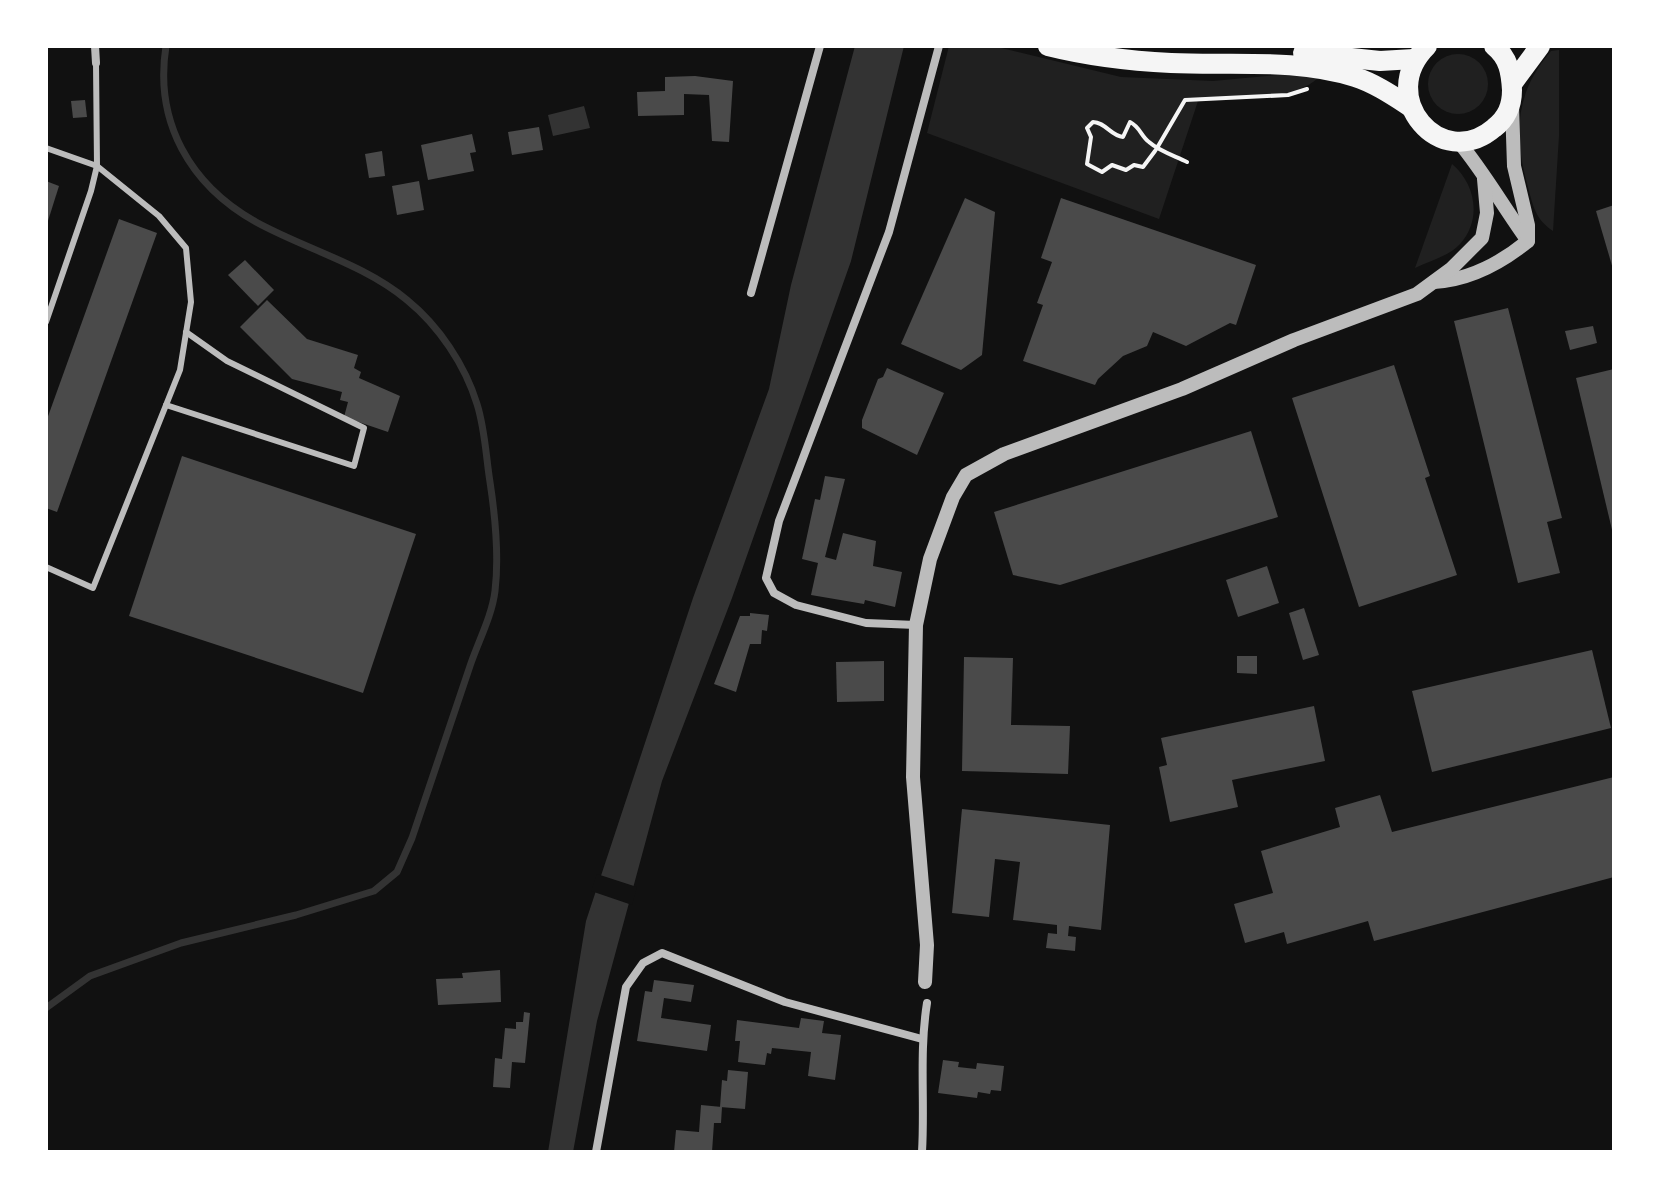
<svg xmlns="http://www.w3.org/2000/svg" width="1660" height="1198" viewBox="0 0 1660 1198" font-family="Cabin,sans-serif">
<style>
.green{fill:#202020}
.water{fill:#333}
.pier{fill:#111}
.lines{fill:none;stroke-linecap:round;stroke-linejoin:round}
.stream{stroke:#333;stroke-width:7}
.building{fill:#4a4a4a}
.path{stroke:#f5f5f5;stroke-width:4}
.service{stroke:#bcbcbc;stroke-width:6}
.minor{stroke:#bcbcbc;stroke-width:8}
.tertiary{stroke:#bcbcbc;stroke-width:14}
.primary{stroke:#f5f5f5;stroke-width:20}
</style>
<rect width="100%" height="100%" fill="#111"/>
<g class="green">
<path d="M949,46H993L1121,77L1213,81L1288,74L1318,78C1294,101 1231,98 1198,101L1159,219L927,133Z"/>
<path d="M1559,50V136L1553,231C1537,220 1534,210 1529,191C1514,138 1513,95 1551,51Z"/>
<circle cx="1458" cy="84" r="30"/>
<path d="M1452,164C1476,184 1482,220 1460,244C1449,256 1430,261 1415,268Z"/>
</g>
<g class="water">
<polygon points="855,46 904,46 851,261 732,598 662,781 597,1021 573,1152 548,1152 586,921 693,598 769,389 791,285"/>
<polygon points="584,106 590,128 553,136 548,115"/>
</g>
<polygon class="pier" points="597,874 637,887 632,905 591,891"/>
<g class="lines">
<path class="stream" d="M46,1008L90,976L181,943L296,915L374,891L397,872L412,838C431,781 451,723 470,666C478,642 492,616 495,591C499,558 495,515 490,482C486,457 485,429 477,404C465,365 439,326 407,300C364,264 305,249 256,222C190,185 154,122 166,46"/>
</g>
<g class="building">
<polygon points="695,76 733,81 729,142 712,141 709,95 684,94 684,115 638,116 637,92 665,91 665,77"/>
<polygon points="85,100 87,117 73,118 71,101"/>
<polygon points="539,127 543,150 512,155 508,132"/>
<polygon points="472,134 476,152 470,153 474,171 428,180 421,145"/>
<polygon points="382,151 385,176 369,178 365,154"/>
<polygon points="46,181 59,186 47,224 46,224"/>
<polygon points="419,181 424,210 397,215 392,186"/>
<polygon points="965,198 995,212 982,355 961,370 901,344"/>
<polygon points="1061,198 1256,265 1236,325 1230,323 1186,346 1153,332 1147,346 1123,356 1098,379 1095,385 1023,361 1043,305 1037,303 1052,262 1041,258"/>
<polygon points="1614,205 1614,269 1613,269 1596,211"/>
<polygon points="119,219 157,233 57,512 46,508 46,422"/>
<polygon points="245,260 274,290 258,306 228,275"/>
<polygon points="267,300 307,339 358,355 354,368 361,372 359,378 400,396 388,432 344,417 348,402 340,400 342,392 292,379 240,327"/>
<polygon points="1508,308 1562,518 1547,522 1560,573 1518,583 1454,321"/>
<polygon points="1593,326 1597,343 1570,350 1565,331"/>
<polygon points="1394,365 1430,476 1425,478 1457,575 1359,607 1292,398"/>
<polygon points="887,368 944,393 917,455 862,428 862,420 878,379 883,377"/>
<polygon points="1614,369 1614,534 1613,534 1576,378"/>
<polygon points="1251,431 1278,517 1060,585 1013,575 994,512"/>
<polygon points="182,456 416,534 363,693 129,616"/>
<polygon points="825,476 845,479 825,557 836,560 843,533 876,541 873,566 902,572 895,607 865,600 864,604 811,595 818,563 802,559 815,499 820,500"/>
<polygon points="1267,566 1279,603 1238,617 1226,580"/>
<polygon points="1304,608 1319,655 1303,660 1289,613"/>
<polygon points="750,613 769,615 767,631 762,630 761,644 750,644 736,692 714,684 740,616 750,616"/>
<polygon points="1592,650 1611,728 1432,772 1412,691"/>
<polygon points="1237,656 1257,656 1257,674 1237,673"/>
<polygon points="964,657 1013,658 1011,725 1070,726 1068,774 962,771"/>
<polygon points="884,661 884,701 837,702 836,662"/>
<polygon points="1314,706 1325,761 1232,780 1238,807 1170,822 1159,767 1167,765 1161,738"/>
<polygon points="1614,777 1614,877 1374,941 1368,921 1287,944 1284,932 1245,943 1234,904 1273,893 1261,851 1340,827 1335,808 1380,795 1392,832"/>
<polygon points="962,809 1110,825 1101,930 1069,926 1068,936 1076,937 1075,951 1046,948 1048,933 1057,934 1057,925 1013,920 1020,862 995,859 989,917 952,913"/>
<polygon points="500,970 501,1002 438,1005 436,979 463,978 462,973"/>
<polygon points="654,980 694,985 691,1002 664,998 661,1018 711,1025 707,1051 637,1041 645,991 652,992"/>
<polygon points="524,1012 530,1013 525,1063 512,1062 510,1088 493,1087 495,1058 502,1059 505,1028 516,1029 516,1022 523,1022"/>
<polygon points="801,1018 824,1021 822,1033 841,1035 835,1080 808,1076 811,1052 772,1048 771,1054 767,1053 765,1065 738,1062 740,1041 735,1041 737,1020 799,1028"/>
<polygon points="943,1060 959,1062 958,1067 976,1069 977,1063 1004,1066 1001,1091 991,1090 990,1094 978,1092 977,1098 938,1093"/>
<polygon points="728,1070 748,1072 745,1109 720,1107 722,1080 727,1081"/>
<polygon points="701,1105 722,1107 721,1123 714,1123 712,1152 674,1152 676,1130 699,1132"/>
</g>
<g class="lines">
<path class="path" d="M1187,162C1175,156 1159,151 1149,142C1141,136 1140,127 1130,122L1123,137C1111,136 1105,122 1093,122L1087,128L1091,137L1087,164L1102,172L1112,165L1126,170L1134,165L1143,167L1155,151L1157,148L1185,100L1288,95L1307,89"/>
<g class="service">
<polyline points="46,148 97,166 159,216 186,248 191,302 180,370 93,588 46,567"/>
<polyline points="46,322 91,191 97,166 96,63"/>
<polyline points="166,405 354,466 364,428 227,361 186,332"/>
</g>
<g class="minor">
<polyline points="95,46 96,63"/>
<polyline points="751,293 820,46"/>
<polyline points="916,625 866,623 796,605 774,593 766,578 779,521 889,232 939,46"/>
<polyline points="596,1152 626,987 643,963 662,953 785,1002 922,1039"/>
<path d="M922,1152C925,1102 919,1053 927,1003"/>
</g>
<g class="tertiary">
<path d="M1458,141C1484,172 1504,208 1528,241"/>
<path d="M1434,282C1468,280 1501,263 1528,241V225L1514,166L1512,106"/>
<polyline points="925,982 927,945 913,777 916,625 930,559 953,497 966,475 1004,454 1182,389 1294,340 1417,294 1451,269 1482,238 1487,213 1484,179"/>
</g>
<g class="primary">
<path d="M1048,46C1088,56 1130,61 1171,63C1232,66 1295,58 1355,77C1374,83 1392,95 1409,106"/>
<path d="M1427,46C1375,97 1441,173 1494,128C1507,118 1512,106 1512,90C1511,73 1509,58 1494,46"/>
<polyline points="1303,53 1380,61 1414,59"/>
<polyline points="1512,84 1540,46"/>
</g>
</g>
<rect width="1660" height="1198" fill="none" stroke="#ffffff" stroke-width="96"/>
</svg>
